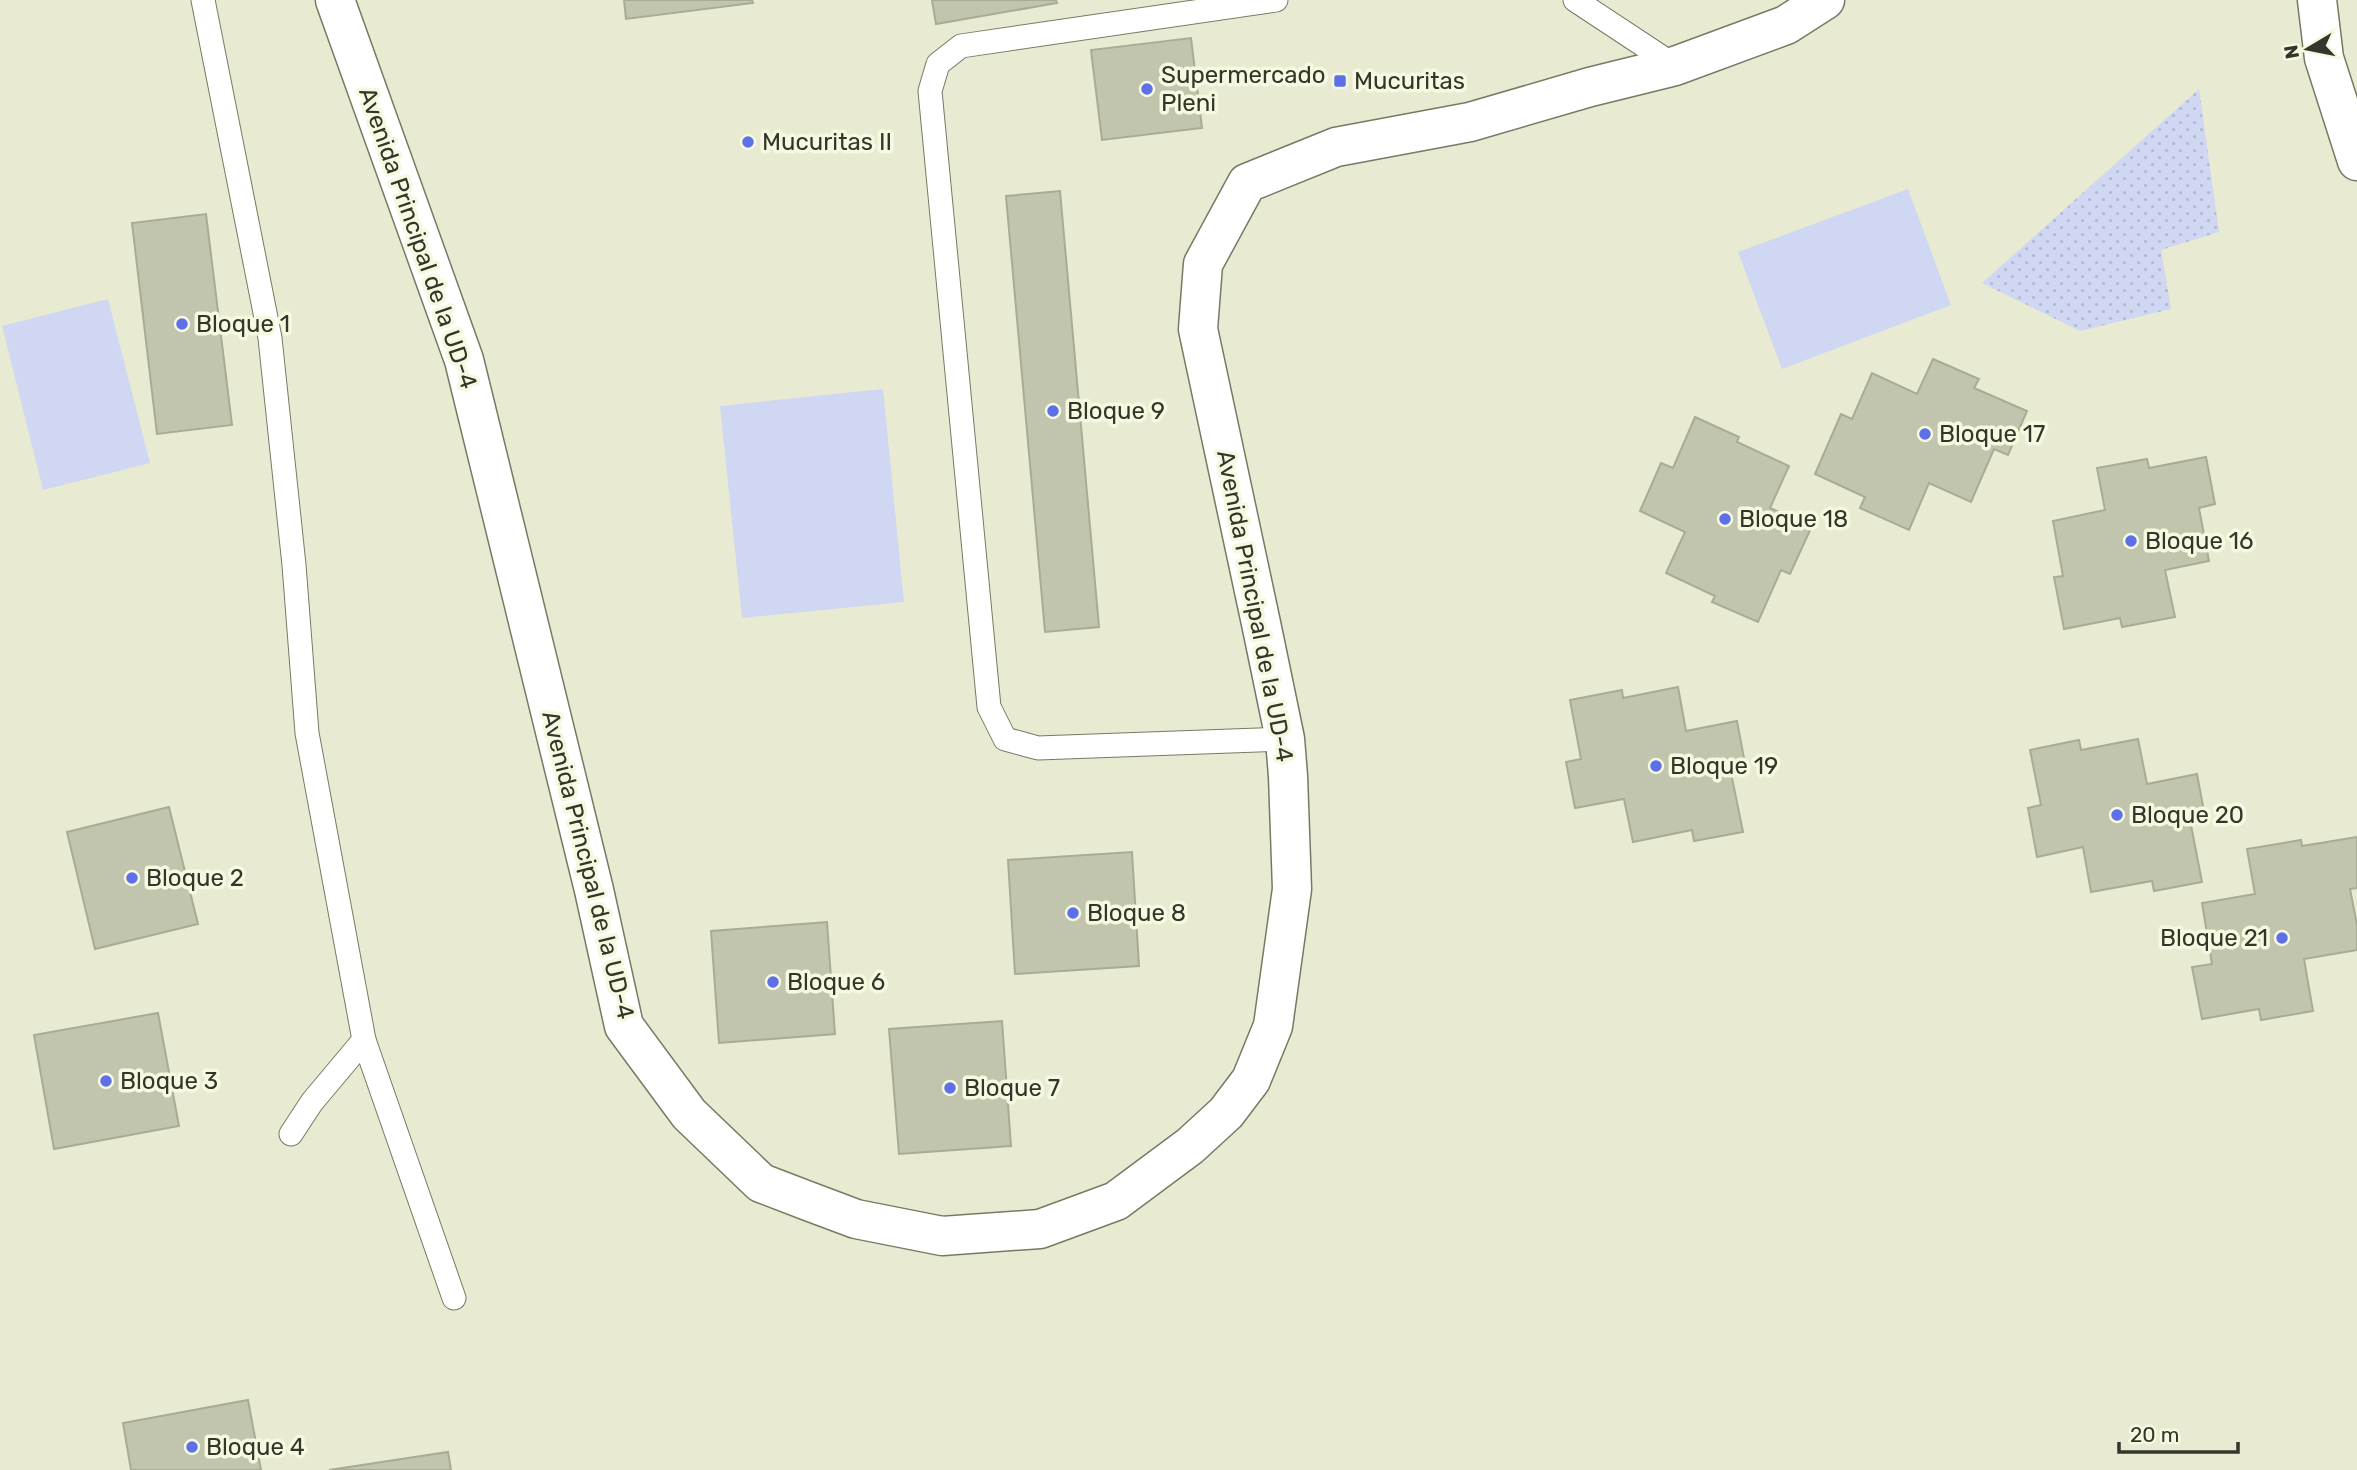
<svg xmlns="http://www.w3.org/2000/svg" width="2357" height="1470" viewBox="0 0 2357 1470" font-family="Rubik,sans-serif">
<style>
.grass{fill:url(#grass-dots)}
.pitch{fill:#cfd7f2}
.building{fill:#c2c5ad;stroke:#a8ac94;stroke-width:2}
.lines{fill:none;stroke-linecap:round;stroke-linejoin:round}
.service-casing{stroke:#777a63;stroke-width:25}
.minor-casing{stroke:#777a63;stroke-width:41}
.service{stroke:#fff;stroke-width:23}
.minor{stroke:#fff;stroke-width:38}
.poi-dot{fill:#5e70e8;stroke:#f5f9df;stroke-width:2.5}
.labels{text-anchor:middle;stroke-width:7;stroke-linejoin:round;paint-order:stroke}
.poi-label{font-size:24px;fill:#34352b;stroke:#f5f9df;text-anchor:start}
.street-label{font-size:24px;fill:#34352b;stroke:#f5f9df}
</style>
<defs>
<pattern id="grass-dots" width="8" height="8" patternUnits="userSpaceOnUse" patternTransform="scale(1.75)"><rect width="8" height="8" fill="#cfd7f2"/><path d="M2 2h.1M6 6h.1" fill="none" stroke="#b2b9d0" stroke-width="1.8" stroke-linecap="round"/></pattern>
</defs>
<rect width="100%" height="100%" fill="#e8ebd2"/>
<polygon class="grass" points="2199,89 2219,232 2161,250 2171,309 2080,331 1982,283"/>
<g class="pitch">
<polygon points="1908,189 1951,305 1782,369 1738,252"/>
<polygon points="108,299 150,463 43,490 2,326"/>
<polygon points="883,389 904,602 742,618 720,406"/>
</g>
<g class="building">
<polygon points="624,0 752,0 753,3 626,19"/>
<polygon points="932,0 1056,0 1057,3 936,24"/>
<polygon points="1191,38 1202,128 1102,140 1091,50"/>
<polygon points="1060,191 1099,627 1045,632 1006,196"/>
<polygon points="206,214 232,425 157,434 132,223"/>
<polygon points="1933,359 1979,379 1974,388 2027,411 2008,455 1994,449 1971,502 1929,483 1909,530 1860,508 1865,497 1815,474 1841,414 1852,419 1872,373 1917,394"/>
<polygon points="1695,417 1739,437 1737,442 1789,466 1770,508 1812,526 1790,574 1781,570 1758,622 1712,602 1715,596 1666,573 1685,532 1640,511 1661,463 1673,468"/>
<polygon points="2206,457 2215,504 2199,508 2209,561 2165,570 2175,617 2122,627 2120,618 2064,629 2054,577 2063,576 2053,521 2105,510 2097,468 2147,459 2149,468"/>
<polygon points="1678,687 1686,731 1737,721 1746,769 1731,773 1743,832 1694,841 1692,830 1633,842 1624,799 1575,808 1566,762 1581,759 1570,700 1622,690 1623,698"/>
<polygon points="2138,739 2147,784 2197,774 2206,822 2191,825 2202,882 2154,891 2152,881 2091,892 2083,847 2037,857 2028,808 2041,805 2030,750 2079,740 2081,750"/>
<polygon points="169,807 198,924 95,949 67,832"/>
<polygon points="2357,837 2357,888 2350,889 2357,925 2357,950 2304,959 2313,1011 2261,1020 2259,1009 2202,1019 2192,967 2212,964 2202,903 2255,894 2247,849 2301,840 2302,846"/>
<polygon points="1132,852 1139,966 1015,974 1008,860"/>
<polygon points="827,922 835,1034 719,1043 711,931"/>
<polygon points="158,1013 179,1126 54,1149 34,1035"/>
<polygon points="1002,1021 1011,1146 899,1154 889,1029"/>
<polygon points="248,1400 261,1470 131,1470 123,1423"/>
<polygon points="448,1452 451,1470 329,1470"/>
</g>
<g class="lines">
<g class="service-casing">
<g id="service">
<polyline points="203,0 270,338 294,565 307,733 364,1040 454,1298"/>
<polyline points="1276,0 961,46 938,64 930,91 989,707 1005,739 1038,748 1285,739"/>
<polyline points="1575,0 1675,66"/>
<polyline points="291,1134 312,1102 364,1040"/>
</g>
</g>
<g class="minor-casing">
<g id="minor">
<polyline points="335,0 464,360 594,890 624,1026 689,1114 761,1183 808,1201 856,1219 942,1236 1040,1229 1116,1201 1190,1146 1226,1113 1251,1080 1273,1026 1292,889 1288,776 1285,739 1262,628 1198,329 1203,264 1247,183 1336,147 1470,122 1590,87 1675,66 1786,25 1825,0"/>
<polyline points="2317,0 2324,58 2357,161"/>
</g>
</g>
<use href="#service" class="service"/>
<use href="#minor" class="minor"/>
</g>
<g class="poi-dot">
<rect x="1333" y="74" width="14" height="14" rx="3.5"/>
<circle cx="1147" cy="89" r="7"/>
<circle cx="748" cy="142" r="7"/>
<circle cx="182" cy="324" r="7"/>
<circle cx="1053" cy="411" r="7"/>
<circle cx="1925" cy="434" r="7"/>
<circle cx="1725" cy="519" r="7"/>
<circle cx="2131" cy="541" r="7"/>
<circle cx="1656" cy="766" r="7"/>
<circle cx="2117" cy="815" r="7"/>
<circle cx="132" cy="878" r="7"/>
<circle cx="1073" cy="913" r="7"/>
<circle cx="2282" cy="938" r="7"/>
<circle cx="773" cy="982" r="7"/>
<circle cx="106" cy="1081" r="7"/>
<circle cx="950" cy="1088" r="7"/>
<circle cx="192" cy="1447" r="7"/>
</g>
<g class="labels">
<g class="poi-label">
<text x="1161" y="83">Supermercado<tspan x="1161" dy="28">Pleni</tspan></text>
<text x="1354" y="89">Mucuritas</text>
<text x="762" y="150">Mucuritas II</text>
<text x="196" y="332">Bloque 1</text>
<text x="1067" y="419">Bloque 9</text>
<text x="1939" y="442">Bloque 17</text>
<text x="1739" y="527">Bloque 18</text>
<text x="2145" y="549">Bloque 16</text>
<text x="1670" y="774">Bloque 19</text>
<text x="2131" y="823">Bloque 20</text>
<text x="146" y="886">Bloque 2</text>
<text x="1087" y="921">Bloque 8</text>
<text x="2268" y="946" text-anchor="end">Bloque 21</text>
<text x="787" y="990">Bloque 6</text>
<text x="120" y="1089">Bloque 3</text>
<text x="964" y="1096">Bloque 7</text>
<text x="206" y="1455">Bloque 4</text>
</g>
<g class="street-label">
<text transform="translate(418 238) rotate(71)" y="8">Avenida Principal de la UD-4</text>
<text transform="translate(1255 606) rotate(79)" y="8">Avenida Principal de la UD-4</text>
<text transform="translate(588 865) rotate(76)" y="8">Avenida Principal de la UD-4</text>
</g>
</g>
<g transform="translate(2308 49) rotate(260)" stroke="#f5f9df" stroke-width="5" paint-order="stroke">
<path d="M0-5L12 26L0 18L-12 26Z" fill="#34352b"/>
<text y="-10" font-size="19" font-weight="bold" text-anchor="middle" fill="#34352b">N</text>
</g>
<path d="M2119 1442v10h119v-10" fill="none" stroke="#34352b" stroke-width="3.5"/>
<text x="2130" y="1442" font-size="21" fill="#34352b" stroke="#f5f9df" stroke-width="5" paint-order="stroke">20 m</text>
</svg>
